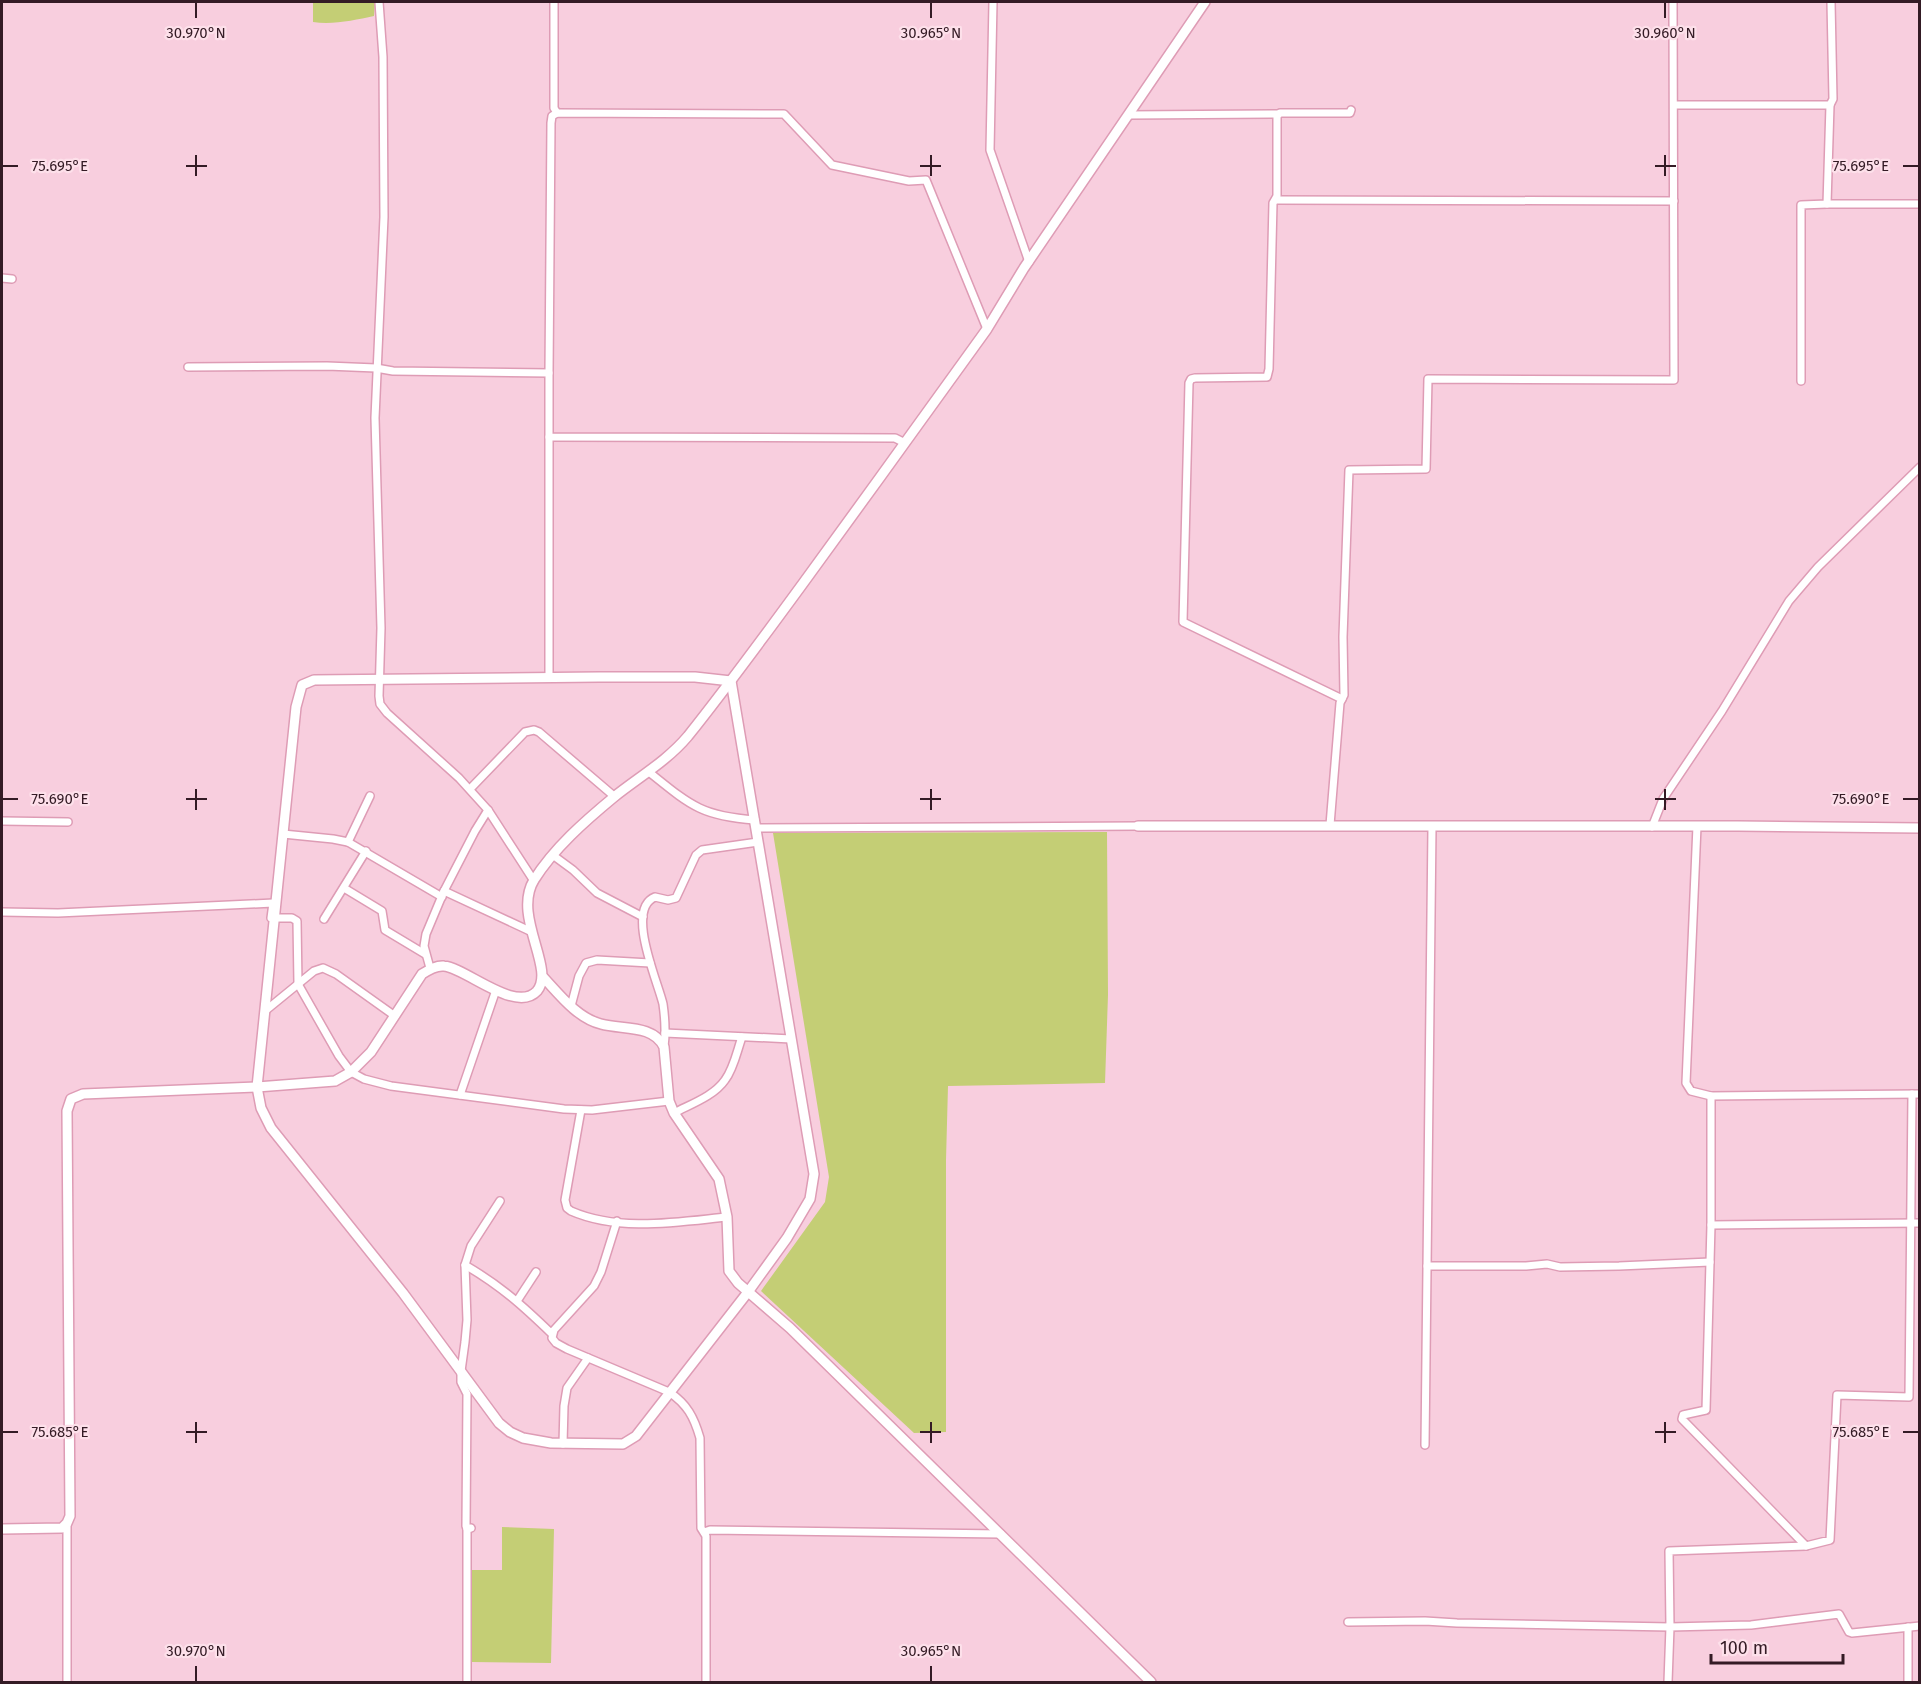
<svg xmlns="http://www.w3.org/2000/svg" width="1921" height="1684" viewBox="0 0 1921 1684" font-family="'Fira Sans',sans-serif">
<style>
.green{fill:#c4ce75}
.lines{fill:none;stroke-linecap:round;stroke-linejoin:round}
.minor-casing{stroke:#de9cb5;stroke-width:10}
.tertiary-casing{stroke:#de9cb5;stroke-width:12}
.minor{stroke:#fff;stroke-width:7}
.tertiary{stroke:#fff;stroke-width:9}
.ticks{fill:none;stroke:#341b25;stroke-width:2}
.ticks-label{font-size:15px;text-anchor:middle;fill:#341b25;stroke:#fde0ea;stroke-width:4.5;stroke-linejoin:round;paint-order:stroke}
</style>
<rect width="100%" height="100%" fill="#f8cede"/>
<g class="green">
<path d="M313,2H375L374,16C355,20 333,25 313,22Z"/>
<polygon points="1107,832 1108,995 1105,1083 948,1086 946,1160 946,1432 914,1433 761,1291 825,1202 829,1177 773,833"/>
<polygon points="502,1527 554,1529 551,1663 472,1662 472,1570 502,1570"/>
</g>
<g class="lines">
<g class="minor-casing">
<g id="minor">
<polyline points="379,2 383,57 384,217 375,418 381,628 379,696 380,704 387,713 459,778 488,810 534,881"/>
<polyline points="554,2 554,108 557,113"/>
<polyline points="993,2 990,150 1029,262"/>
<polyline points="1675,105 1830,105 1827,204 1801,205 1801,381"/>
<polyline points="1830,105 1833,99 1831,2"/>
<polyline points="1128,115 1278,114"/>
<polyline points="1276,200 1674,201"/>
<polyline points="1827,204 1920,204"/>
<polyline points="2,278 12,279"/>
<polyline points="188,367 327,366 376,368 393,371 549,373 549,437 895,438 905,443"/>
<polyline points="549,373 551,123 552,116 557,113 784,114 832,165 909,181 926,180 987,329"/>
<polyline points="549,678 549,437"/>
<polyline points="1342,699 1183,622 1189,383 1191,379 1195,378 1267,377 1269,369 1273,203 1277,196 1277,116 1280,113 1350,113 1351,110"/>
<path d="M649,772C690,805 701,816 755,820"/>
<polyline points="470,789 525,732 534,730 539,732 615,797"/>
<polyline points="2,821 68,822"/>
<polyline points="1330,825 1340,703 1344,695 1343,637 1349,470 1426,469 1428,379 1674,380 1673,2"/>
<polyline points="1697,826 1686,1083 1691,1091 1711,1096 1920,1094"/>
<polyline points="1652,827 1663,799 1722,711 1789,601 1818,567 1920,467"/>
<polyline points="756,828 1138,826"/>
<polyline points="283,834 333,839 348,842 442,897"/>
<polyline points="348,842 370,796"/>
<polyline points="554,856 573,870 597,893 643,917"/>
<polyline points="344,888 382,911 385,930 425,954"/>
<polyline points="444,891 532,932"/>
<polyline points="2,912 58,913 273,903 271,918 292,918 297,921 298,984 339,1056 351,1072 364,1079 391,1086 564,1109 592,1110 669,1101"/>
<polyline points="324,919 366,851"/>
<polyline points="430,968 424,946 426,934 444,891 475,831 488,810"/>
<polyline points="571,1006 579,976 586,963 597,960 650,963"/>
<polyline points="265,1011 314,971 323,968 336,974 395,1016"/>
<polyline points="665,1033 791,1039"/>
<path d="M664,1047C666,1032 665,1018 663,1004C658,982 625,909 655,897L668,900L676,898L696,855L702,850L758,842"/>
<polyline points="460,1095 496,990"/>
<polyline points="1711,1096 1711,1225 1706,1410 1683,1415 1682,1419 1806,1546 1830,1540 1837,1395 1909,1397 1912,1094"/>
<path d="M581,1110L565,1200L567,1208L571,1211C619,1232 677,1222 727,1217"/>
<path d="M674,1113C691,1104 714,1096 725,1080C734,1068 737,1051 742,1037"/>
<path d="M617,1221L601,1272L594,1286L554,1330L552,1338L556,1343L567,1349L669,1392C687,1404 694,1417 700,1438L701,1528L706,1536V1682"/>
<polyline points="1711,1225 1920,1223"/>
<path d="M465,1265C501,1286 523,1306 552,1334"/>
<polyline points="1427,1266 1526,1266 1547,1264 1560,1267 1619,1266 1710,1262"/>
<polyline points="517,1301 536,1272"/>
<polyline points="563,1444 564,1406 567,1388 588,1358"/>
<polyline points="1425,1445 1432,827"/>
<polyline points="67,1523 67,1682"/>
<polyline points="471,1528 467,1529 466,1526 467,1394 461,1382 461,1371 465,1342 467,1320 465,1265 471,1246 500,1201"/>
<polyline points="704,1532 710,1530 1001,1534"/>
<polyline points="1348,1622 1425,1621 1457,1623 1670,1627 1669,1551 1806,1546"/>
<polyline points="467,1682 467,1529"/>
<polyline points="1668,1682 1670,1627 1751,1625 1839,1614 1849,1632 1852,1633 1920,1626"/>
<polyline points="1908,1682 1908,1627"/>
</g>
</g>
<g class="tertiary-casing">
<g id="tertiary">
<polygon points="599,677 695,677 731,681 814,1174 810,1199 787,1238 748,1292 636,1436 623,1444 551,1443 523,1438 510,1432 499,1423 403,1293 271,1128 261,1108 257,1087 296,707 302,685 314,680"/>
<polyline points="1138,826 1738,826 1920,828"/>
<path d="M543,977C559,994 577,1018 601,1024C622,1030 653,1024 664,1047L669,1101L674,1113L719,1179L727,1217L729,1271L738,1283L790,1328L1151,1682"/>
<path d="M2,1529L62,1528L67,1523L70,1516L67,1111L71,1099L83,1094L257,1087L335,1081L351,1072L371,1052L422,974C428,970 436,965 444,966C466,968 516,1014 537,991C556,969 512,916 534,880C554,848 585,821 614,797C639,777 667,761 688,736C728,686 766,634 804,582C865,498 927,413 987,329L1024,268L1205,2"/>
</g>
</g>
<use href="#minor" class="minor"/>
<use href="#tertiary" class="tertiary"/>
</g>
<path class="ticks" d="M196,3V18M931,3V18M1665,3V18M196,155V176M931,155V176M1665,155V176M3,166H18M186,166H207M920,166H941M1655,166H1676M1903,166H1918M196,789V810M931,789V810M1665,789V810M3,799H18M186,799H207M920,799H941M1655,799H1676M1903,799H1918M196,1422V1443M931,1422V1443M1665,1422V1443M3,1432H18M186,1432H207M920,1432H941M1655,1432H1676M1903,1432H1918M196,1666V1681M931,1666V1681"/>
<g class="ticks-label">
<text x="196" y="38">30.970°N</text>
<text x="931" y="38">30.965°N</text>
<text x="1665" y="38">30.960°N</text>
<text x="1861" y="171">75.695°E</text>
<text x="60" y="171">75.695°E</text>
<text x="1861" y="804">75.690°E</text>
<text x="60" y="804">75.690°E</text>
<text x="1861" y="1437">75.685°E</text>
<text x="60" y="1437">75.685°E</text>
<text x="196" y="1656">30.970°N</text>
<text x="931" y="1656">30.965°N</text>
</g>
<rect width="1921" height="1684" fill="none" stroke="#341b25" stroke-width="6"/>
<path d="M1711 1654v9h132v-9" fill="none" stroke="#341b25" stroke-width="3"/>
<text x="1720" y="1654" font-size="18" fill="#341b25" stroke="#fde0ea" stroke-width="4.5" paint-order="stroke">100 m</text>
</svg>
